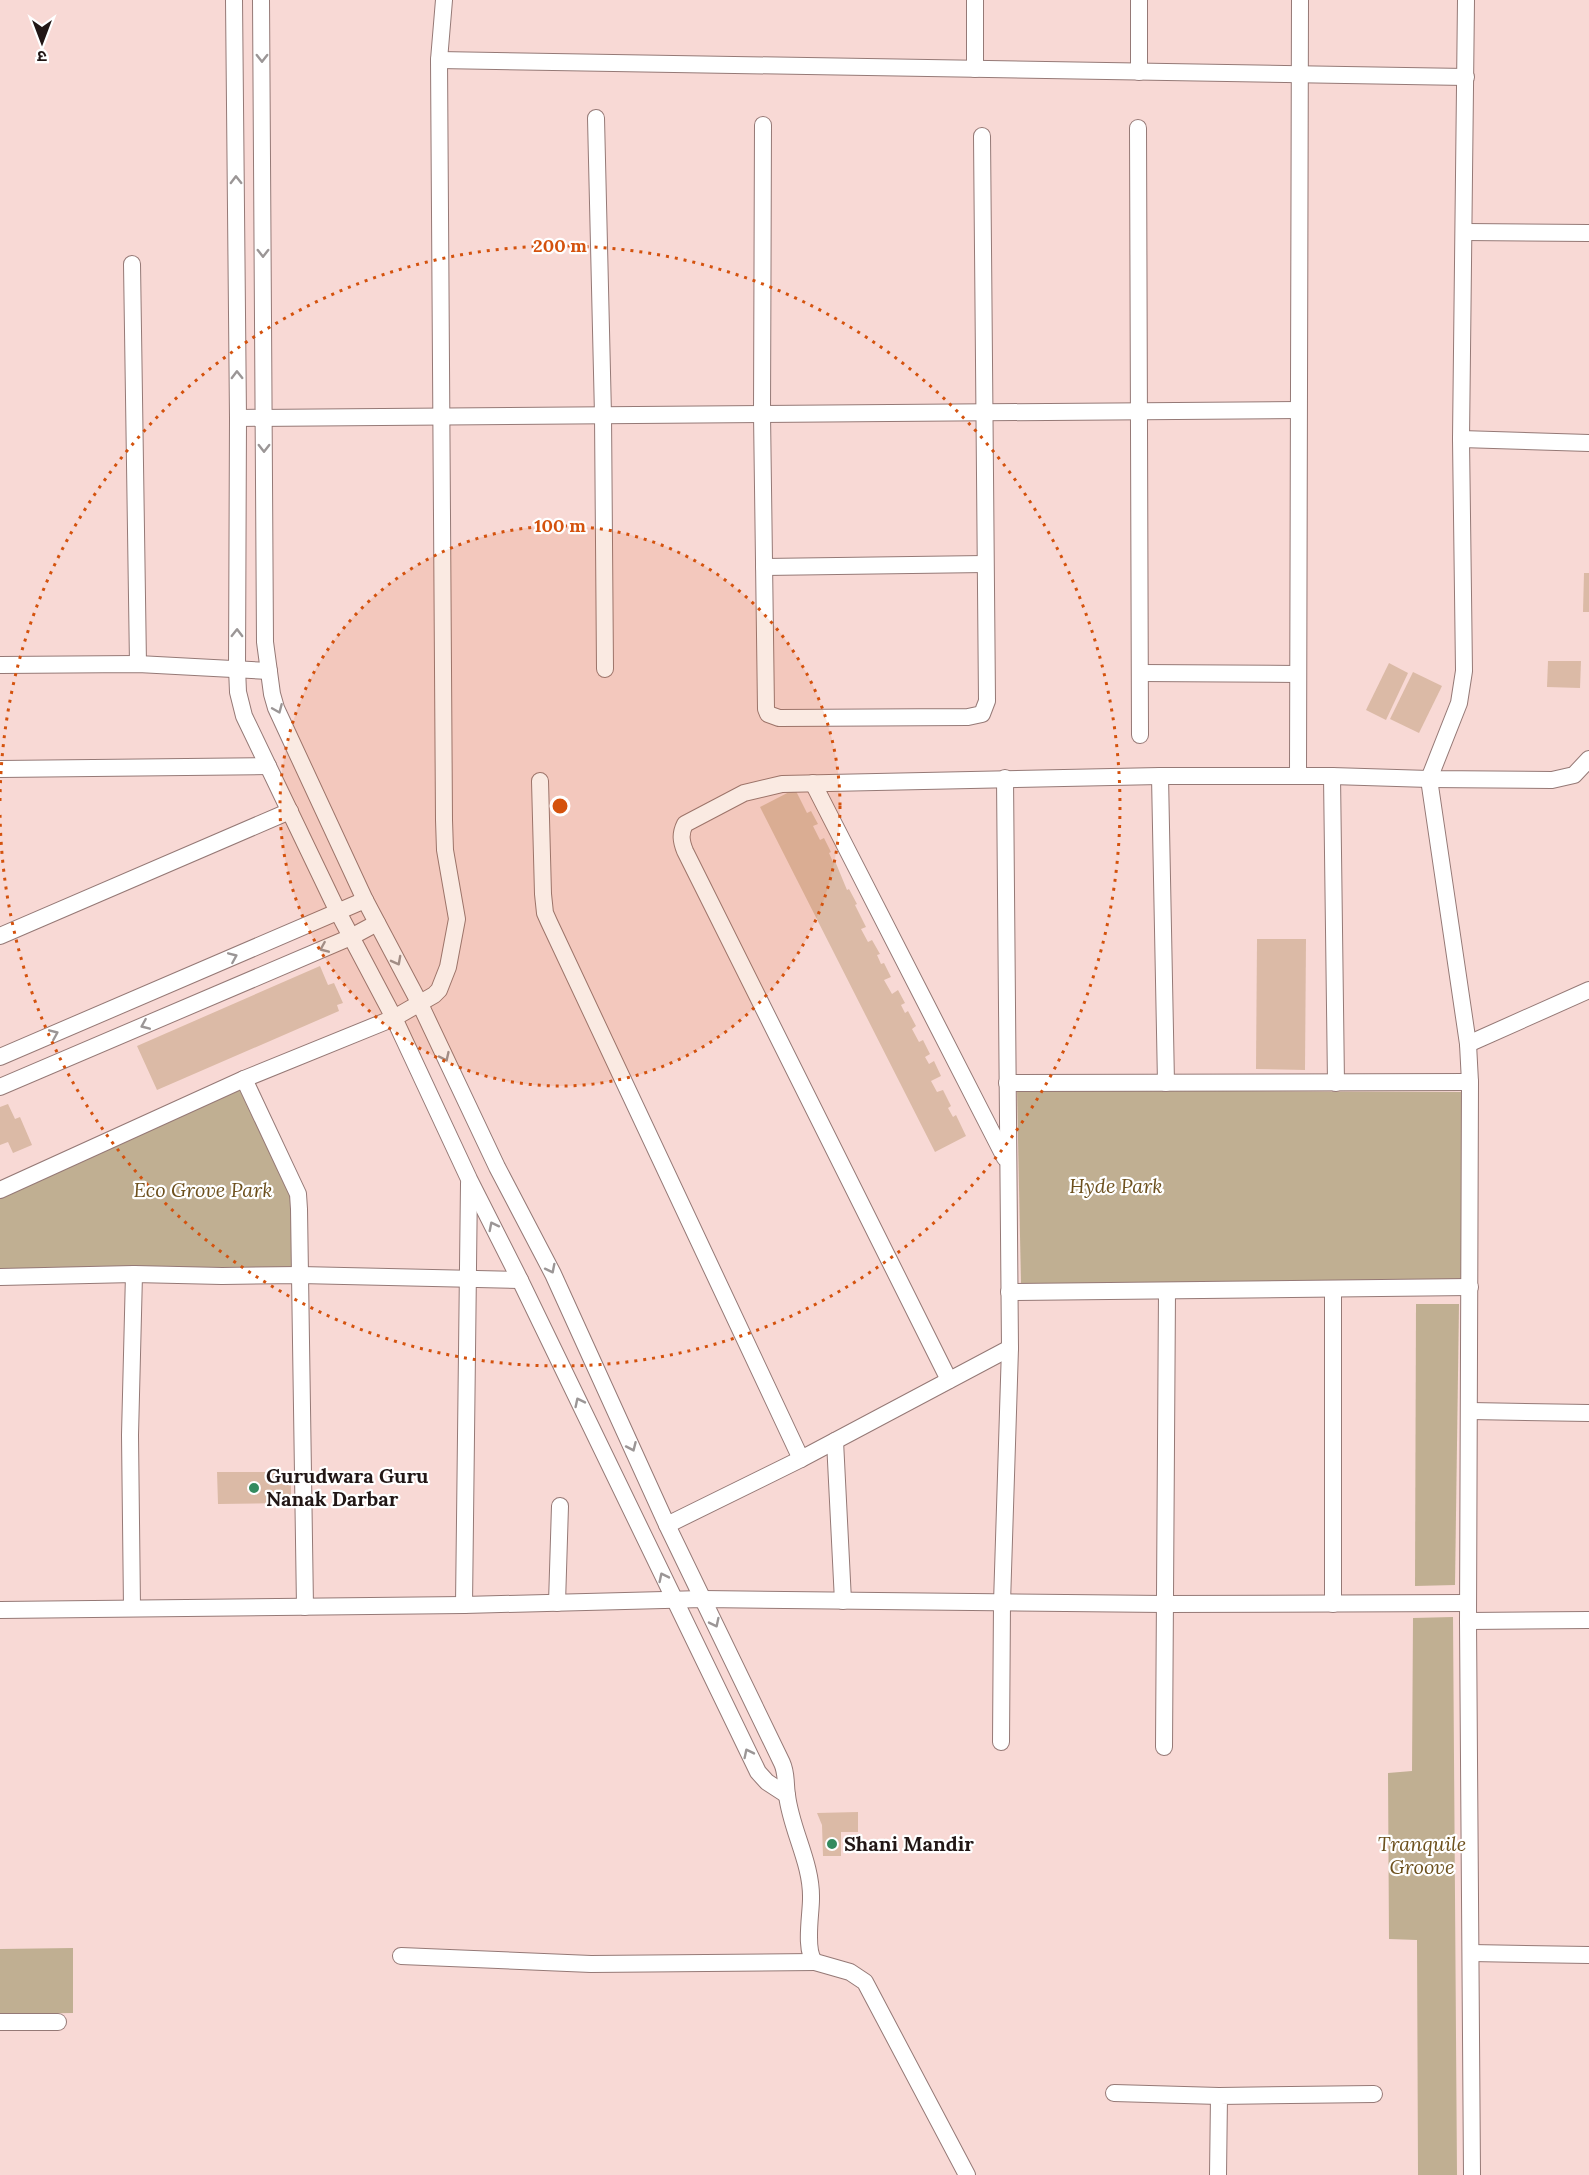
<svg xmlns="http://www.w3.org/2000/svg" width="1589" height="2175" viewBox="0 0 1589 2175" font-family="Lora,'Noto Sans Devanagari',serif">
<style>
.green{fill:#c0af92}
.building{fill:#dbbaa6}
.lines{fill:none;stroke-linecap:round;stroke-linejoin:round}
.minor-casing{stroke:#957976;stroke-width:18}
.minor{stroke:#fff;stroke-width:16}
.oneway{stroke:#9b9696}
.ring{fill:none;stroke:#d4520d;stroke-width:3;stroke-dasharray:3 6}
.poi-dot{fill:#338b5f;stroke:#fff;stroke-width:2}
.labels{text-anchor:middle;stroke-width:4.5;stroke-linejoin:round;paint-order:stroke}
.park-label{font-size:20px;font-style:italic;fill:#6d501d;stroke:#fff}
.poi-label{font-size:20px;font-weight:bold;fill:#211615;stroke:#fff;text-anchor:start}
.centre{fill:#d4520d;stroke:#fff;stroke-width:3}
.ring-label{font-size:18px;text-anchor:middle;font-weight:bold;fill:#d4520d;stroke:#fff;stroke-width:4.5;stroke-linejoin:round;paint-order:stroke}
</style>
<rect width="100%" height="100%" fill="#f8d9d5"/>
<g class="green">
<polygon points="243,1086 292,1199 293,1267 0,1272 0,1197"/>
<polygon points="1017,1090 1464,1092 1463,1281 1021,1284"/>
<polygon points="1416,1304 1459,1304 1455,1585 1415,1586"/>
<polygon points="1453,1617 1457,2175 1418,2175 1417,1940 1389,1939 1388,1773 1412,1771 1413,1618"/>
<polygon points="73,1948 73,2013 0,2014 0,1949"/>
</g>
<g class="building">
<polygon points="1584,573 1589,573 1589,612 1583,612"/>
<polygon points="1548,661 1581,661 1580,688 1547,687"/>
<polygon points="1389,663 1408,673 1386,720 1366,710"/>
<polygon points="1413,672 1442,686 1419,733 1390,719"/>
<polygon points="795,789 807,813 811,811 818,824 813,826 820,840 824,838 831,852 829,853 833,862 835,861 847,890 849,889 857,904 855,905 866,927 861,929 868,942 872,940 880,954 877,955 881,964 884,963 891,977 884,980 892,994 898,990 905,1003 901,1005 905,1013 908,1011 916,1026 912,1029 919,1042 923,1040 930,1054 925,1057 929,1064 934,1061 941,1076 931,1081 937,1092 943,1090 951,1106 948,1108 953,1117 956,1115 966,1136 935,1152 760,807"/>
<polygon points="1257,939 1306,939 1305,1070 1256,1069"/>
<polygon points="320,966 328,985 334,983 343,1003 337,1005 339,1011 157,1090 137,1046"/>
<polygon points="8,1104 15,1119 20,1117 32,1145 13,1153 8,1142 0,1145 0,1107"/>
<polygon points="217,1472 291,1472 291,1503 218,1504"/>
<polygon points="858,1812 858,1832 841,1832 841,1856 823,1856 822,1825 817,1813"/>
</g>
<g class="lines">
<g class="minor-casing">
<g id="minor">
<polyline points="234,0 238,418 237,668 238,692 244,716 338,912 394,1018 469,1179 520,1280 758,1772 767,1782 787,1795"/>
<path d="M261,0L265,642L272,694L276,708L365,900L420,1004L497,1167L553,1274L667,1525L782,1763C787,1774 785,1783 787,1795C791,1830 812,1863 811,1899C811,1915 804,1951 815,1962L850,1972L865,1982L967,2175"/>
<polyline points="1139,0 1139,72"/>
<polyline points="1466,0 1461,439 1464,671 1459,703 1429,779 1468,1044 1470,1082 1468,1621 1472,2175"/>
<polyline points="439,60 1466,77"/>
<polyline points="975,69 975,0"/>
<polyline points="596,118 603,415 605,669"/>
<polyline points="763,125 762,414 766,709 768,714 779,718 968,717 982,714 987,701 982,136"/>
<polyline points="1138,128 1140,735"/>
<polyline points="1465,232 1589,233"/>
<polyline points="132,264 138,664"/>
<polyline points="238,418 1298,410"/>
<polyline points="1461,439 1589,443"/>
<polyline points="764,567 985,564"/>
<polyline points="0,665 138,664 269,671"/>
<polyline points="1140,673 1298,674"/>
<polyline points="0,769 268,766"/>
<polyline points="1160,776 1166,1083"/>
<polyline points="1298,776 1300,0"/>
<polyline points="1332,776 1336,1083"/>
<polyline points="540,781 543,894 545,913 549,922 801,1459"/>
<polyline points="813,783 1005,1158"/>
<polyline points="0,936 290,811"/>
<polyline points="1468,1044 1589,990"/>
<polyline points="0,1057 365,900"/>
<polyline points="244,1079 298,1194 299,1209 305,1607"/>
<polyline points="1007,1083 1470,1082"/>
<polyline points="0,1087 351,937 377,923"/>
<polyline points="0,1190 244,1079 394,1018 434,995 439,990 448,967 457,919 445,850 444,820 439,60 444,0"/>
<polyline points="0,1277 134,1274 222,1276 300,1275 520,1280"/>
<polyline points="1009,1292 1470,1287"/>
<path d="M949,1380L685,851C681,841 680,834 685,824L744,793L782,784L1160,776H1332L1429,779L1552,780L1574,775L1589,759"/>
<polyline points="1470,1411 1589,1413"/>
<polyline points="835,1441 843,1601"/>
<polyline points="667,1525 801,1459 1010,1348"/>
<polyline points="557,1603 560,1506"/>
<polyline points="1333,1604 1333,1290"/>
<polyline points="464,1605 469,1183"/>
<polyline points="132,1608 130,1435 134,1274"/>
<polyline points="0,1610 464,1605 703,1599 1164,1604 1468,1603"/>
<polyline points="1468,1621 1589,1620"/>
<polyline points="1001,1742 1002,1603 1010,1348 1005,778"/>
<polyline points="1164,1747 1167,1291"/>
<polyline points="1471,1953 1589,1955"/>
<polyline points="401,1956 591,1964 815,1962"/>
<polyline points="0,2022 58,2022"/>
<polyline points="1114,2093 1219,2096"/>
<polyline points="1218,2175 1219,2096 1374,2094"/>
</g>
</g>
<use href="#minor" class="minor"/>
</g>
<defs><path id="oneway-chevron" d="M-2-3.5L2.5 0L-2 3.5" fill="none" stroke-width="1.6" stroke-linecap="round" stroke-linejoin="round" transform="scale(1.5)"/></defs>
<g class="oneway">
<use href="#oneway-chevron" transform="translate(262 58) rotate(90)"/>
<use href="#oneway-chevron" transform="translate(236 180) rotate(-91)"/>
<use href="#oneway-chevron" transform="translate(263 253) rotate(90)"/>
<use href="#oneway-chevron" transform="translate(237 375) rotate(-91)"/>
<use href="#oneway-chevron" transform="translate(264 448) rotate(90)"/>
<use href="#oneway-chevron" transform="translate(237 633) rotate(-89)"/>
<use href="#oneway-chevron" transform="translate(278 709) rotate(67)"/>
<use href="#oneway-chevron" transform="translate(324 948) rotate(157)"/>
<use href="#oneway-chevron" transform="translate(233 957) rotate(-23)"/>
<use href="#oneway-chevron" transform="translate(397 961) rotate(62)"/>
<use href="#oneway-chevron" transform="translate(145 1025) rotate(157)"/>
<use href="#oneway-chevron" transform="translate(54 1034) rotate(-23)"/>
<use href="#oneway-chevron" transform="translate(445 1057) rotate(65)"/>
<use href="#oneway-chevron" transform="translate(493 1226) rotate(-117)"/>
<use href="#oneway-chevron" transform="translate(551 1269) rotate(63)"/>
<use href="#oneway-chevron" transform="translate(579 1402) rotate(-116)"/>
<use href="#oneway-chevron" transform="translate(632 1447) rotate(66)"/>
<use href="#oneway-chevron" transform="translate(663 1577) rotate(-116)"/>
<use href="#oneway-chevron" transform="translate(715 1623) rotate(64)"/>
<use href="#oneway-chevron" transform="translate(748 1753) rotate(-116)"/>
</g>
<circle cx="560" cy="806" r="280" fill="#d4520d" fill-opacity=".12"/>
<g class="ring">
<circle cx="560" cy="806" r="280"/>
<path d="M0 801A560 560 0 1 1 0 811"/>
</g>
<g class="poi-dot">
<circle cx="254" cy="1488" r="6"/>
<circle cx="832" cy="1844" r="6"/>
</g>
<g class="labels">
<g class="park-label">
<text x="1116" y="1193">Hyde Park</text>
<text x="203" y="1197">Eco Grove Park</text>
<text x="1422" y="1851">Tranquile<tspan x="1422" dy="23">Groove</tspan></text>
</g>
<g class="poi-label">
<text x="266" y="1483">Gurudwara Guru<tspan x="266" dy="23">Nanak Darbar</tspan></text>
<text x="844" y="1851">Shani Mandir</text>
</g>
</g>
<circle cx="560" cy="806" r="9" class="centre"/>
<g class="ring-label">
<text x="560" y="252">200 m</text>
<text x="560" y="532">100 m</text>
</g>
<g transform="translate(42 42) rotate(180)" stroke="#ffffff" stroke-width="4.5" paint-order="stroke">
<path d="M0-4.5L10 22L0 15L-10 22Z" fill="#211615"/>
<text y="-9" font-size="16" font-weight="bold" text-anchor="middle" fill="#211615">उ</text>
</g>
</svg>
